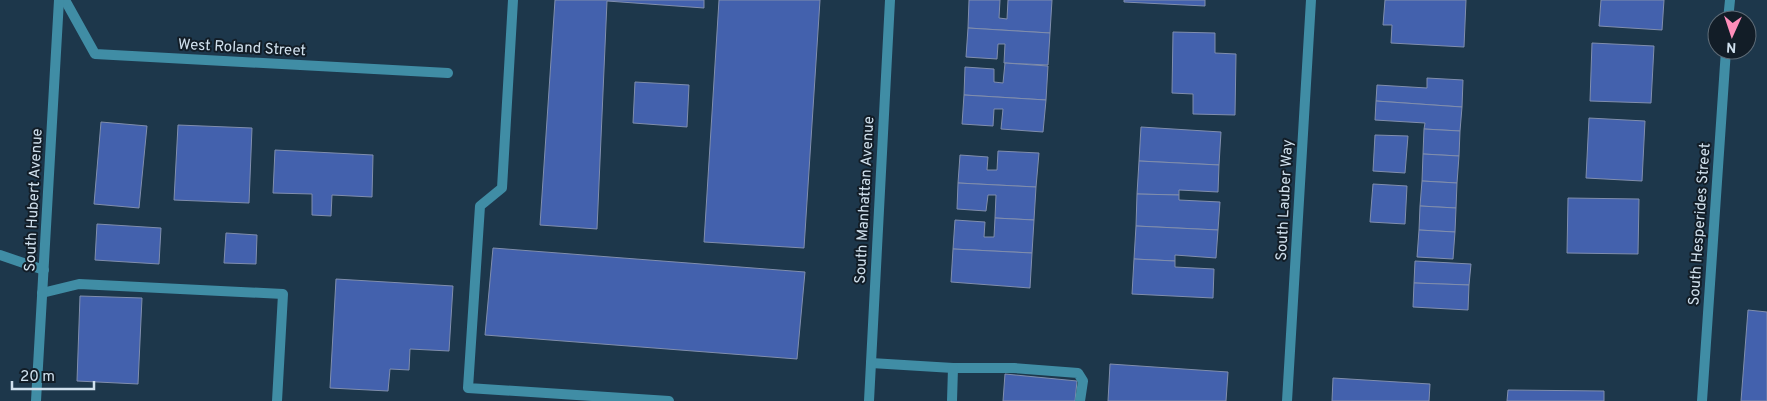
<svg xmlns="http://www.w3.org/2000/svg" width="1767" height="401" viewBox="0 0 1767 401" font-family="Overpass,sans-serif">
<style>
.building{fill:#4361ad;stroke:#808ead}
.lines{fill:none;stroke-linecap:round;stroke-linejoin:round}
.service{stroke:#408da5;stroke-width:10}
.minor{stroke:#408da5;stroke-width:10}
.labels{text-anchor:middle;stroke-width:4;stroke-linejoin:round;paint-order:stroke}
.street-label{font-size:15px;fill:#d0e0ed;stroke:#121d27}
</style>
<rect width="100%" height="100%" fill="#1d374b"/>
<g class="building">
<polygon points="555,0 704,0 704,8 607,1 597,229 540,225"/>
<polygon points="719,0 820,0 804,248 704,242"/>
<polygon points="969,0 1000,0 999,18 1007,19 1008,0 1052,0 1050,33 968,28"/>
<polygon points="1124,0 1205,0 1205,6 1124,2"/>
<polygon points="1385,0 1466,0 1464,47 1391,43 1392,25 1383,25"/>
<polygon points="1601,0 1664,0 1662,30 1599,26"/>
<polygon points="968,28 1050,33 1048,65 1004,63 1005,44 998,44 997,59 966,57"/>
<polygon points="1173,32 1215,33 1215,53 1236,54 1235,115 1193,114 1193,94 1172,93"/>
<polygon points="1592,43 1654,46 1651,103 1590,101"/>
<polygon points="1005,63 1048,66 1046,100 964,95 965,67 994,69 994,82 1003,83"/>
<polygon points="1427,78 1463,80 1462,107 1376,101 1377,85 1427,88"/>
<polygon points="635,82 689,85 687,127 633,123"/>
<polygon points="964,95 1046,100 1043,132 1001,129 1003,109 994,109 993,126 962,124"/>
<polygon points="1376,101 1462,107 1460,131 1424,129 1425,123 1375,120"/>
<polygon points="1589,118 1645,121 1642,181 1586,178"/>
<polygon points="101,122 147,126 139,208 94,204"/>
<polygon points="178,125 252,128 249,203 174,200"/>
<polygon points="1141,127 1221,132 1219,165 1139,161"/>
<polygon points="1424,129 1460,131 1459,156 1423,154"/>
<polygon points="1375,135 1408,136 1405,173 1373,171"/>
<polygon points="275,150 373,155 372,197 332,195 331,216 312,215 312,194 273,193"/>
<polygon points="998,151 1039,153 1036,187 958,183 960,155 988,157 987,170 997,170"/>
<polygon points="1423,154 1459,156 1457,183 1422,181"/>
<polygon points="1139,161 1219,165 1218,192 1179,190 1179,195 1137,194"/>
<polygon points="1422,181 1457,183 1456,208 1420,206"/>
<polygon points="958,183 1036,187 1034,220 995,218 996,195 988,195 986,211 957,209"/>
<polygon points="1373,184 1407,186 1405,224 1370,222"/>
<polygon points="1137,194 1179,195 1179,200 1220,202 1218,230 1136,226"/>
<polygon points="1568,198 1639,199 1638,254 1567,253"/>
<polygon points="1420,206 1456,208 1455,232 1419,230"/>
<polygon points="995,218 1034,220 1032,253 953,249 955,220 985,222 984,237 994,237"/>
<polygon points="97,224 161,228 159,264 95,260"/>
<polygon points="1136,226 1218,230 1216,258 1175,255 1175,261 1134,259"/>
<polygon points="1419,230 1455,232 1453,259 1417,257"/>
<polygon points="226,233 257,235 256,264 224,263"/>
<polygon points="493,248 805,272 797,359 485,335"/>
<polygon points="953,249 1032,253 1030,288 951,282"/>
<polygon points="1134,259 1175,261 1175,267 1214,269 1213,298 1132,294"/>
<polygon points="1415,261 1471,264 1469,285 1414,283"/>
<polygon points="336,279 453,286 449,351 410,349 409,370 390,369 388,391 330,388"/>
<polygon points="1414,283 1469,285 1468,310 1413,307"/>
<polygon points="80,296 142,298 138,384 77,381"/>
<polygon points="1748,310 1767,312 1767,401 1741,401"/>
<polygon points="1110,364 1228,372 1226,401 1108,401"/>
<polygon points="1005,374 1077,381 1075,401 1003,401"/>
<polygon points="1333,378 1430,384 1429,401 1332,401"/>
<polygon points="1508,390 1604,391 1604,401 1507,401"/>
</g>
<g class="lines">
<g class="service">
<polyline points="513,0 502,188 480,206 468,388 669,401"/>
<polyline points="0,255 44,270"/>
<polyline points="42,293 79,284 283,294 277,401"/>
<polyline points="871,363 953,368 1014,368 1078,373 1083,381 1080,401"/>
<polyline points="952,401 953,368"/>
</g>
<g class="minor">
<polyline points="65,0 95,54 448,73"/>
<polyline points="1728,20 1730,0"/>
<polyline points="36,401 59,0"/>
<polyline points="869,401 890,0"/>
<polyline points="1287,401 1311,0"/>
<polyline points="1702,401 1726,50"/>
</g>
</g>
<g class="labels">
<g class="street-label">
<text transform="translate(242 47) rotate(3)" y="5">West Roland Street</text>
<text transform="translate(33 200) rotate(-87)" y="5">South Hubert Avenue</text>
<text transform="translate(864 200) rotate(-87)" y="5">South Manhattan Avenue</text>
<text transform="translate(1284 200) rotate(-87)" y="5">South Lauber Way</text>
<text transform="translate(1699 224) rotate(-86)" y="5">South Hesperides Street</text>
</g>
</g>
<g transform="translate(1732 35) rotate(183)"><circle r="24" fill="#121d27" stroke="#5e6b76"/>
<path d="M0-4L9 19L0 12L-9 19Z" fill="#ff8eba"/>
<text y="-8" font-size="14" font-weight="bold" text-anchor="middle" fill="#d0e0ed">N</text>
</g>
<path d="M12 381v8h82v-8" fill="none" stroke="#d0e0ed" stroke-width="2.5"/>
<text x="20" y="381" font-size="15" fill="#d0e0ed" stroke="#121d27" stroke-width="4" paint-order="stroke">20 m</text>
</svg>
